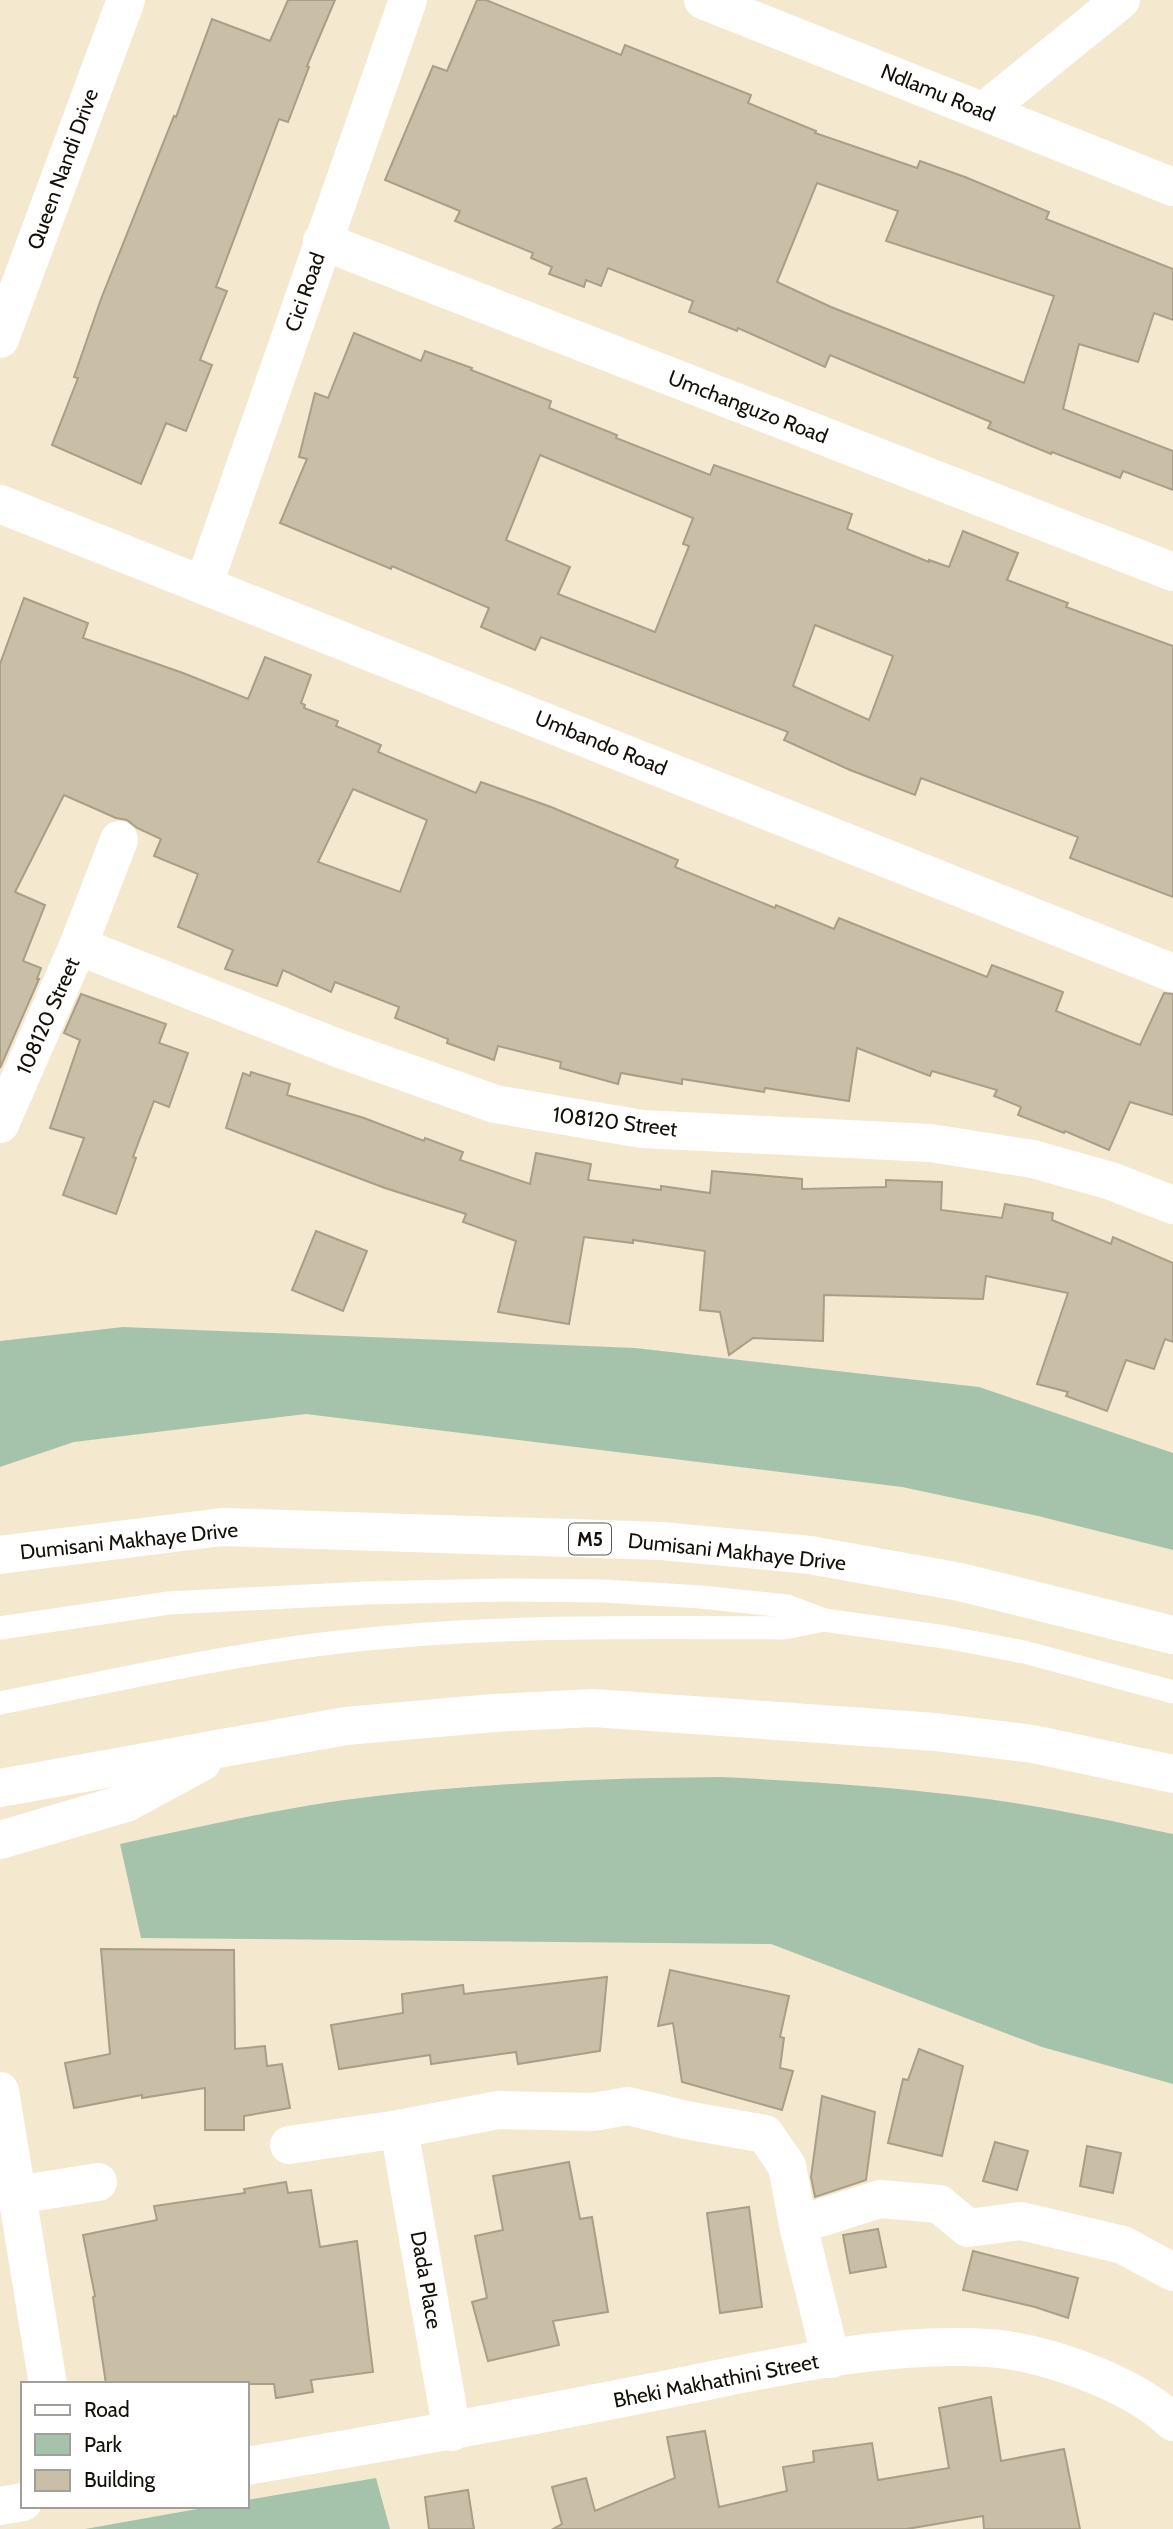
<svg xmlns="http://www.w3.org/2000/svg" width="1173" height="2529" viewBox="0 0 1173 2529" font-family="Cabin,sans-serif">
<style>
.green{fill:#a5c3ab}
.building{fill:#c9bfa6;stroke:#a99e86;stroke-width:2;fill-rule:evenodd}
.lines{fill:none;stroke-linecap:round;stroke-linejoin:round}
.service{stroke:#fff;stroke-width:23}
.minor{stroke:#fff;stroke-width:38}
.secondary{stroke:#fff;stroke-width:38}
.primary{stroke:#fff;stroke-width:38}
.labels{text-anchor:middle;stroke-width:5;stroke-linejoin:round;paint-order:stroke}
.shield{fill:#fff;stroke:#5a5852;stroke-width:2}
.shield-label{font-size:19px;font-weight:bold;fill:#141008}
.street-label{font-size:21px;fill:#141008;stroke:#fff}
</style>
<rect width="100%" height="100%" fill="#f4e9cf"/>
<g class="green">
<polygon points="123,1327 635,1348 979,1387 1173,1453 1173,1550 1038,1516 902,1487 306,1414 74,1442 0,1467 0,1341"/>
<path d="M721,1777C802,1781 883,1786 964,1796C1034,1804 1104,1819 1173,1834V2084L1042,2047L771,1944L141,1938L120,1844C199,1827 279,1808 360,1798C480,1783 600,1778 721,1777Z"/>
<polygon points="376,2478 390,2529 85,2529 214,2506 247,2506 247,2500"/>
</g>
<g class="building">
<polygon points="288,0 335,0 307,66 309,67 288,122 279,119 216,287 227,291 200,360 212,365 186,431 166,423 141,484 52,445 78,378 74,377 101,299 174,116 176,117 212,19 270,41"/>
<path d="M477,0H486L621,55L625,45L751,95L748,103L816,131L815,133L917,168L920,161L965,177L1049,212L1046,219L1173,269V320L1154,313L1138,362L1079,344L1063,409L1173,451V490L1123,471L1120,478L1052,452L1051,454L988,428L991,422L830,355L825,367L738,328L737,331L689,312L693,301L608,268L601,286L586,280L584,287L549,274L552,267L531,258L533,253L455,221L460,211L385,180L433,66L447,71ZM817,183L898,211L886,241L1054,296L1024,383L831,307L777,282Z"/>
<path d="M354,333L421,361L425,351L472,368L471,370L551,401L549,408L617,435L616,438L710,475L714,465L852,514L847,529L929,562V560L949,567L963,531L1018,553L1007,580L1068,603L1066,607L1173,646V897L1070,858L1078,837L921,778L915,795L850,770L784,740L788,732L541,637L535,650L481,627L489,608L392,566L391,569L280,523L307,459L299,457L315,393L328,398ZM540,455L693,518L683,544L689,546L655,632L558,594L570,567L506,540ZM815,625L893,656L869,720L793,686Z"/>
<path d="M24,598L88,623L83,638L183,673L248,699L265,657L311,675L301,703L305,705L304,708L338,721L336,726L381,745L378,752L476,793L481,782L551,807L678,860L675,867L775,908L776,905L834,929L839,918L987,977L992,965L1063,992L1056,1011L1140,1045L1164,993L1173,994V1115L1130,1102L1109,1150L1065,1131L1064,1133L1018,1115L1021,1107L994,1096L997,1090L932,1071L930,1076L857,1048L849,1101L765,1088L764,1092L682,1079V1084L621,1073L618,1084L560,1068L561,1062L498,1046L494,1060L447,1043L448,1039L395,1018L399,1007L335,982L331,992L283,970L277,986L225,969L233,950L178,927L198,874L154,856L161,839L137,828L127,820L116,818L64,795L15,892L45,905L23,961L41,968L37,979H39L0,1068V664ZM353,789L427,820L400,892L318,862Z"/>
<polygon points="81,994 166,1024 159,1043 188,1053 169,1107 154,1101 133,1157 136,1158 116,1214 63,1195 84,1138 50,1128 80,1040 64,1033"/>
<polygon points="251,1072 290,1084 287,1095 364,1118 424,1141 425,1138 463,1152 460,1160 530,1184 536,1153 591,1164 588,1180 661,1190 661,1186 710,1193 712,1171 802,1179 802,1189 886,1187 886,1180 942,1182 941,1210 1002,1218 1005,1204 1053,1213 1052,1220 1111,1244 1113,1237 1173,1263 1173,1342 1165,1339 1154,1369 1126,1360 1107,1411 1066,1396 1068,1392 1037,1384 1068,1293 986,1276 983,1299 824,1295 823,1341 753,1338 729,1355 720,1312 700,1310 705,1251 633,1240 633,1243 584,1237 569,1324 498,1312 516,1241 463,1222 466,1214 385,1188 226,1128 243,1073 250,1076"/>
<polygon points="316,1231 367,1251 343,1311 292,1290"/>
<polygon points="101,1949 234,1950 235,2049 265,2046 267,2066 282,2064 290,2108 244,2116 244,2130 205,2130 205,2088 142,2098 142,2095 74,2108 65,2063 110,2054"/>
<polygon points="670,1970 789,1996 780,2037 784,2038 780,2068 793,2071 782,2110 682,2082 673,2023 658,2026"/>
<polygon points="607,1977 600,2051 518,2064 516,2052 431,2064 430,2055 339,2069 331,2025 403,2013 402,1994 463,1985 464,1994"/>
<polygon points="919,2049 963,2066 942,2156 888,2143 903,2079 908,2080"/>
<polygon points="822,2096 875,2112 866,2180 815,2197 811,2177"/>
<polygon points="995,2142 1028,2151 1017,2190 983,2181"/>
<polygon points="1087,2146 1121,2153 1113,2193 1080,2186"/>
<polygon points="569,2162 580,2219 592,2217 608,2312 553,2321 559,2345 488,2361 472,2302 487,2298 475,2236 503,2230 493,2176"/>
<polygon points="286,2182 288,2193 311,2190 320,2247 357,2241 373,2372 311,2380 313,2392 276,2398 274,2384 106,2384 93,2297 95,2296 83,2235 157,2220 154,2206 245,2193 244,2189"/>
<polygon points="749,2207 762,2307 720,2313 707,2213"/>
<polygon points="878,2229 886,2267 850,2273 843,2235"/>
<polygon points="973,2251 1078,2278 1068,2318 1035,2307 963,2290"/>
<polygon points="991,2397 1001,2461 1064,2449 1080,2529 984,2529 983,2516 907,2529 553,2529 562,2524 552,2487 586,2478 595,2511 675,2478 667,2437 705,2431 719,2507 787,2491 783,2467 814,2462 813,2451 872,2443 878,2480 949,2468 939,2408"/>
<polygon points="468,2490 474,2529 429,2529 425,2497"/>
</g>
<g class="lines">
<g class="service">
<polyline points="0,1628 169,1603 365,1593 505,1590 604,1591 701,1597 787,1606 824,1620 945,1637 1024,1652 1173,1692"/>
<path d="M0,1703C113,1681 225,1655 339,1642C486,1625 636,1627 784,1628L824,1620"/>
</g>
<g class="minor">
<polyline points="703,0 1173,187"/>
<polyline points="984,111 1121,0"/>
<polyline points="322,241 1173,572"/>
<polyline points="0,504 1173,973"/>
<polyline points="204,584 408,0"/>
<polyline points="78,946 340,1049 495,1104 642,1129 930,1143 1033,1159 1111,1181 1173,1205"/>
<polyline points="0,1124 78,946 119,840"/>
<polyline points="0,2091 48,2384"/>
<polyline points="399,2129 452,2432"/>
<polyline points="289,2145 399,2129 498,2110 593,2112 628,2106 686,2120 765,2134 787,2166 798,2225 831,2359"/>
<polyline points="17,2195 98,2182"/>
<polyline points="798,2225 880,2199 939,2204 968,2228 1021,2221 1123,2245 1173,2272"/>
<path d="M247,2466C383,2443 518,2419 653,2392C761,2371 879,2341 989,2348C1045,2352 1132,2383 1173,2422"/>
<polyline points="0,2506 23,2502"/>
</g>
<polyline class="secondary" points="0,339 126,0"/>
<g class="primary">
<polyline points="0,1555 222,1527 662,1541 810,1555 960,1582 1173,1635"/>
<polyline points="0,1788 346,1726 494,1713 593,1708 935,1732 1033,1744 1173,1774"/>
<polyline points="0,1840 126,1803 202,1762"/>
</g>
</g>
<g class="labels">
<rect class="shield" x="569" y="1523.5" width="42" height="31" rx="5"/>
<g class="shield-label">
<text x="590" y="1546">M5</text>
</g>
<g class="street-label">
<text transform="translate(938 93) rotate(22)" y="7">Ndlamu Road</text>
<text transform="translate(63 169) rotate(-70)" y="7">Queen Nandi Drive</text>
<text transform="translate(305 292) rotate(-71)" y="7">Cici Road</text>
<text transform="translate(748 407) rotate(21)" y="7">Umchanguzo Road</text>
<text transform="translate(601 743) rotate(22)" y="7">Umbando Road</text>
<text transform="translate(48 1016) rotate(-66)" y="7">108120 Street</text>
<text transform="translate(615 1122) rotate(7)" y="7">108120 Street</text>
<text transform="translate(129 1541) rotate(-6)" y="7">Dumisani Makhaye Drive</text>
<text transform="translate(737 1552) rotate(6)" y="7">Dumisani Makhaye Drive</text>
<text transform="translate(426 2280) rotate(80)" y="7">Dada Place</text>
<text transform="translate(716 2381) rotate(-11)" y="7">Bheki Makhathini Street</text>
</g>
</g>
<rect x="21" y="2382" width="228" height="126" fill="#ffffff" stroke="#a19f9c" stroke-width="2"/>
<rect x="35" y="2405" width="35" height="10" fill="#ffffff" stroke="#a19f9c" stroke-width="2"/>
<text x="84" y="2417" font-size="21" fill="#141008">Road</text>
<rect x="35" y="2434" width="35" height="21" fill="#a5c3ab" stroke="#a19f9c" stroke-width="2"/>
<text x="84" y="2452" font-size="21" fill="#141008">Park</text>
<rect x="35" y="2470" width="35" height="21" fill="#c9bfa6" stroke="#a19f9c" stroke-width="2"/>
<text x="84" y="2487" font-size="21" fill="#141008">Building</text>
</svg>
